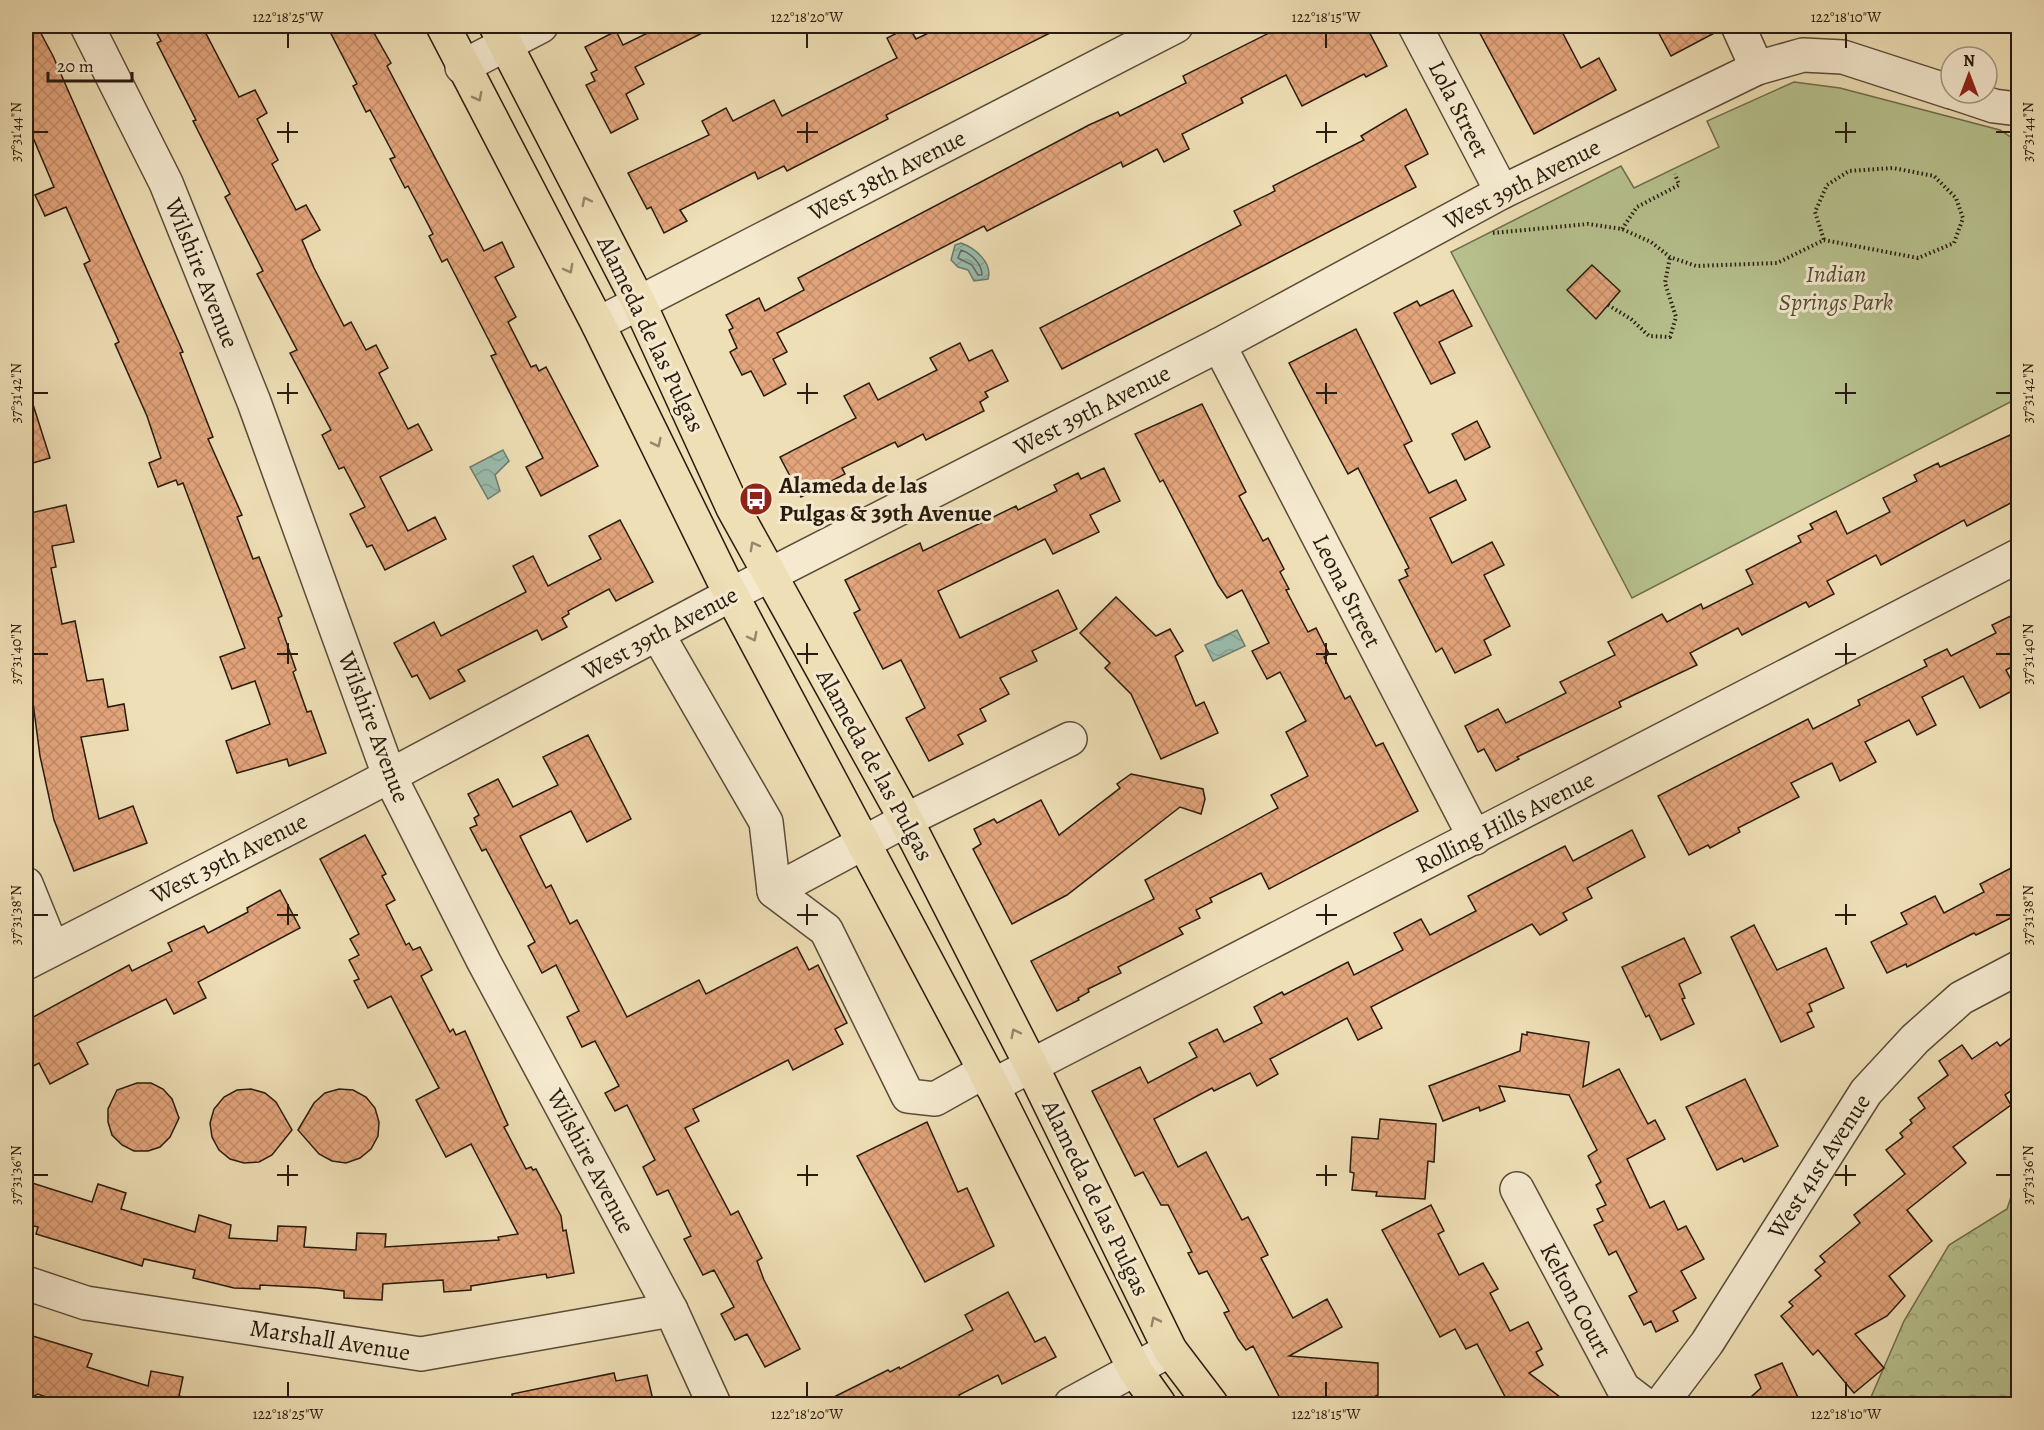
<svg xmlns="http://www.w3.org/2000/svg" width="2044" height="1430" viewBox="0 0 2044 1430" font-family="Alegreya,serif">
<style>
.forest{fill:url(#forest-crowns);stroke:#706e4e;stroke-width:1.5}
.park{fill:#b7c28f;stroke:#706e4e;stroke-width:1.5}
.water{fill:url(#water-waves);stroke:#6c7c6e;stroke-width:1.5}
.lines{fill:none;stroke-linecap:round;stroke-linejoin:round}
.shore{stroke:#616c5e;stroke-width:1.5}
.building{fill:url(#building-cross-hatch);stroke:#281b0d;stroke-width:1.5}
.minor-casing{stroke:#5a4c37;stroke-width:36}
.major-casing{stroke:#281b0d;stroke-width:36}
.path{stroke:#281b0d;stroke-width:4;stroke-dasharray:1.5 3;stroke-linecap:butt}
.minor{stroke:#f5ead0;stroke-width:33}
.major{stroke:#efdfb6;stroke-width:33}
.oneway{stroke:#95876a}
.ticks{fill:none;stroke:#281b0d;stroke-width:2}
.labels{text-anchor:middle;stroke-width:6;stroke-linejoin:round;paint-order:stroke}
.street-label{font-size:24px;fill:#281b0d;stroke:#f5ead0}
.park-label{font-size:24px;font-style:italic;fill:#534d34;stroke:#f5ead0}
.poi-label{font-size:24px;font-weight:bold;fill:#281b0d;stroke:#f5ead0;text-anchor:start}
.neatline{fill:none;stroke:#281b0d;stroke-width:2}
.ticks-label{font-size:15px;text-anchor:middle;fill:#281b0d}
</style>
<defs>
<pattern id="forest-crowns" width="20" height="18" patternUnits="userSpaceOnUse" patternTransform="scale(1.5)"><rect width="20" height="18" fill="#b7c28f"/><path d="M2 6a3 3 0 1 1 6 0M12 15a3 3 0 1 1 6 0" fill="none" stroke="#9da67a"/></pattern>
<pattern id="water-waves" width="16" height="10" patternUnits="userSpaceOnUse" patternTransform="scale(1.5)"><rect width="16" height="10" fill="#9abdae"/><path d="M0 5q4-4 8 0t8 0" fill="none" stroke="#85a294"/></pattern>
<pattern id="building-cross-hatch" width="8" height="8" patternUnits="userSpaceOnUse" patternTransform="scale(1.5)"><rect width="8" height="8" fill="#e3a57c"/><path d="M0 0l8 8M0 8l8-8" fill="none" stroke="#c38d6a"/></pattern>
</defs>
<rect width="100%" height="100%" fill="#efdfb6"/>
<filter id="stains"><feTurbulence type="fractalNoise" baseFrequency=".00333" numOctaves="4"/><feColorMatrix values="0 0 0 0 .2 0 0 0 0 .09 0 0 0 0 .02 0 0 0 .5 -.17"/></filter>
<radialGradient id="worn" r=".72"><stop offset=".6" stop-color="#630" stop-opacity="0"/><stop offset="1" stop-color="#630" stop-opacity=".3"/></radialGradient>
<polygon class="forest" points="2018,1176 2018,1404 1868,1404 1904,1321 1949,1245 2007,1209"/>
<polygon class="park" points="1794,82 1840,88 2000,130 2018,142 2018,398 1632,598 1451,252 1621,166 1634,188 1719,147 1707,121"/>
<g class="water">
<path d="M961,243C975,248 993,263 988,279L974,281L968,270L958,267L951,260L955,245Z"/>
<polygon points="503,450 509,461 495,475 500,491 488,499 470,467"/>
<polygon points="1237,630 1245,646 1213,661 1205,645"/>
</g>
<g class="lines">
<path class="shore" d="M961,250C971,253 982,264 982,275H978L972,265L958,258Z"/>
</g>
<g class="building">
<polygon points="26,26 37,26 53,56 183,352 180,353 213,437 208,439 242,515 237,517 253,559 259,557 282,616 278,618 296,670 293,672 307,712 311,711 326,753 289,766 287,759 237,773 226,741 270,724 255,681 232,689 220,657 245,648 183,483 178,485 176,480 158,487 149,463 161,458 147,416 115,344 119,342 84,264 90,261 66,207 45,216 35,195 54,187 26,121"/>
<polygon points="153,26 202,26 239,97 255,90 267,113 257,119 278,160 272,164 296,210 306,205 320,230 302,240 314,268 344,326 351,322 366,350 376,345 388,368 379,373 408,429 418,424 432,450 380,477 408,531 435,517 446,539 385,570 372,545 367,547 350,514 365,507 344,467 339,469 322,435 331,430 290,353 297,350 257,274 263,271 225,197 230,194 193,121 196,120 157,43 161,41"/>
<polygon points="327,26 370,26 391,63 387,66 484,251 502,242 514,267 495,277 516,317 508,322 531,367 536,365 539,371 546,367 598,466 541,496 526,467 543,458 491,356 496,354 447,259 442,262 429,236 433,234 408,186 405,188 390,159 395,157 370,110 366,112 353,86 357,84"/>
<polygon points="662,26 716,26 635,67 644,84 626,94 638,119 611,133 586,85 595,81 591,73 597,70 585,47 616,31 623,45"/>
<polygon points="943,26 1064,26 886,115 888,119 787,171 784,166 758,179 755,172 680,210 687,221 664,233 651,207 647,209 628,173 709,135 702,121 726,108 733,121 774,100 782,116 897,58 887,38 909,27 916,39"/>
<polygon points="1283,26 1366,26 1387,66 1366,77 1364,74 1302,106 1286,75 1241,98 1243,103 1182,134 1189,149 1164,162 1157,149 1123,167 1121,162 987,231 984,226 777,333 787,352 773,359 786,384 764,396 751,371 742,375 730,352 737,348 729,330 733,328 726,315 759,298 765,311 804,290 798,278 1089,125 1118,112 1120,116 1186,83 1183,76"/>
<polygon points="1476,26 1559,26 1581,68 1599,58 1616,90 1534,134"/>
<polygon points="1655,26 1719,26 1720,30 1671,56"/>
<polygon points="1406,109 1428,154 1405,166 1416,187 1062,369 1040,328 1241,225 1234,211 1275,191 1273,186 1364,140 1361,136"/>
<polygon points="1592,265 1620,291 1596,319 1567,290"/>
<polygon points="1453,290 1472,326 1439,342 1455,373 1431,384 1394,313 1417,301 1420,306"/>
<polygon points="1356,329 1412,441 1404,445 1429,493 1456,480 1466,500 1430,518 1452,563 1492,542 1504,565 1484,575 1510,626 1484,640 1491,655 1455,673 1442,648 1436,652 1399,580 1408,576 1405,570 1409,568 1358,468 1348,474 1289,363"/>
<polygon points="960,343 969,361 992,350 1008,381 985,392 988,397 980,402 984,411 926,440 923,434 898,447 895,442 842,468 845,474 801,497 780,457 856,418 844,396 869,383 878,400 937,370 930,358"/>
<polygon points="30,395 50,458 26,465 26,396"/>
<polygon points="1202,404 1246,492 1239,496 1263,541 1268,538 1284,569 1280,572 1289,589 1286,590 1308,632 1316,628 1329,654 1324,657 1345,699 1350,696 1376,746 1383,743 1418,811 1269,889 1261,873 1210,898 1212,902 1196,910 1200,918 1179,928 1183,934 1118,967 1121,973 1088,989 1089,992 1078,998 1079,1000 1057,1011 1031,961 1154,899 1145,880 1278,808 1271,795 1308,776 1286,732 1306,721 1280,672 1267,679 1252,651 1269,643 1242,590 1227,598 1218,585 1163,480 1160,482 1135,434"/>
<polygon points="1477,421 1490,447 1465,460 1452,434"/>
<polygon points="2019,431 2019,498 2007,505 1967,526 1964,520 1881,565 1876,555 1827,581 1834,594 1809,607 1806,602 1742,635 1738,628 1690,653 1697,665 1619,702 1621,707 1517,757 1519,759 1496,771 1484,749 1478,752 1465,726 1498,709 1506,723 1566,693 1560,682 1615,655 1608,642 1662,614 1667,622 1701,604 1703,609 1753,584 1746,570 1801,542 1798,536 1813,529 1810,524 1836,511 1847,534 1890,512 1883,498 1917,481 1914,475 1938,463 1940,467"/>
<polygon points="1104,468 1120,501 1090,515 1099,532 1053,554 1045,539 938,591 960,638 1058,590 1077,629 1032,651 1037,661 1000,678 1009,694 980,709 986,721 958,735 963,744 929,761 906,718 925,708 901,660 883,669 854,613 860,610 845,580 920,543 923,551 1016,506 1018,510 1057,491 1054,485 1078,473 1081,479"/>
<polygon points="66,505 74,542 52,546 56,567 51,568 62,624 75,621 87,681 103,679 108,707 124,704 128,730 81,737 99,819 133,806 147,843 74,871 54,820 40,756 32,695 26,696 26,514"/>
<polygon points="620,520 653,582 616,601 609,589 568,611 569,614 562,618 567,627 542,640 537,630 458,670 465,681 430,699 417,675 412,677 394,643 434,622 441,636 526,592 513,566 533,556 548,586 601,559 589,536"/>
<polygon points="1116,597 1156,636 1170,629 1183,651 1175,656 1196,706 1204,702 1218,733 1161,759 1131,694 1105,668 1110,663 1080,633"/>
<polygon points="2019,612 2019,676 2013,666 2006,670 2016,689 1980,708 1963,676 1922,697 1936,725 1917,735 1909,720 1865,742 1876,762 1840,781 1832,763 1791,783 1799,797 1738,828 1740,832 1710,848 1708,845 1689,855 1658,796 1808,719 1813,729 1860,705 1858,700 1927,666 1924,660 1947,649 1951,656 1996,633 1992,625"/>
<polygon points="588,735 631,819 587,842 571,811 520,836 546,888 551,885 570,924 577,920 627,1017 699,980 706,994 797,947 809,970 818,965 847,1023 835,1029 843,1044 793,1070 788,1060 693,1109 699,1121 685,1128 731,1215 738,1211 762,1258 757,1261 764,1280 800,1349 765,1367 747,1334 735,1340 721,1314 734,1307 714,1270 703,1275 684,1239 691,1236 668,1190 657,1195 643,1167 655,1160 627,1105 615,1111 605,1093 619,1086 595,1041 582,1047 567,1017 579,1011 556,965 542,973 528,946 535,942 486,849 482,851 470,828 477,825 474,818 479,815 468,794 498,779 513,807 558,785 543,757"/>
<polygon points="1131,774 1203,789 1205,799 1201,814 1180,807 1067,895 1012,924 973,849 981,844 974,829 994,819 997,823 1041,800 1059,835 1120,788 1117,784"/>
<polygon points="1632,830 1645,857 1587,888 1592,898 1563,913 1567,920 1540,935 1532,924 1371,1007 1382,1028 1358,1040 1347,1018 1270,1059 1278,1074 1257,1086 1250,1073 1214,1091 1212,1088 1154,1119 1178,1167 1206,1152 1242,1220 1248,1217 1255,1230 1268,1255 1261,1258 1293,1318 1327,1299 1342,1327 1289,1356 1378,1363 1378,1395 1359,1404 1283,1404 1253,1346 1246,1350 1238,1339 1224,1313 1229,1311 1207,1271 1199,1274 1188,1253 1192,1252 1168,1205 1161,1205 1143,1172 1135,1176 1092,1091 1140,1067 1148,1083 1197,1057 1189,1043 1217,1029 1224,1042 1262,1023 1254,1007 1282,992 1284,995 1348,962 1354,975 1403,950 1394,933 1421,919 1430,935 1476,911 1468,896 1497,881 1565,846 1573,861"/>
<polygon points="365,835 386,874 382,876 395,900 386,905 406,945 409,943 413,950 420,947 432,970 421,976 450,1032 453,1029 456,1035 465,1031 508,1125 504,1127 526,1169 531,1167 533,1170 536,1169 561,1216 563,1231 566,1230 574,1273 547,1278 546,1274 471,1286 471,1290 444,1292 443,1280 383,1284 382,1300 344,1298 344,1291 318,1288 260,1285 260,1289 234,1288 193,1278 195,1270 144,1259 142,1266 36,1234 38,1227 29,1225 31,1219 26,1218 26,1181 92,1202 98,1184 126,1193 121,1209 195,1232 199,1215 231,1225 229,1238 277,1241 278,1226 306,1227 304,1247 356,1250 357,1233 386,1234 385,1247 499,1240 498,1237 518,1234 471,1144 446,1157 416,1100 439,1088 391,996 368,1008 354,981 359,979 349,960 359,955 350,939 359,934 320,859"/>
<polygon points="2019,864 2019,914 1976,935 1974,933 1907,967 1906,964 1887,973 1871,942 1907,924 1901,913 1935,896 1944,913 1984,892 1980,884"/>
<polygon points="280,890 300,928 198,982 206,998 174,1014 166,999 77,1043 88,1064 50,1084 39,1063 26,1070 26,1021 129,965 132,971 172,951 168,943 204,926 208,933 248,912 247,908"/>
<polygon points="1754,925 1777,970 1826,948 1844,988 1809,1004 1812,1011 1807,1013 1814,1027 1781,1042 1731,937"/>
<polygon points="1684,938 1701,973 1679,984 1685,998 1682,999 1694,1024 1661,1040 1649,1015 1646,1017 1622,967"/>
<polygon points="1527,1032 1589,1042 1583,1087 1619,1069 1648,1124 1655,1120 1665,1139 1627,1159 1650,1208 1664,1201 1678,1230 1686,1226 1704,1259 1681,1271 1696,1298 1673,1311 1678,1321 1656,1332 1651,1321 1644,1325 1629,1296 1637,1292 1616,1251 1609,1255 1594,1225 1603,1221 1597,1209 1606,1205 1596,1185 1601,1182 1588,1156 1597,1150 1569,1095 1499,1086 1505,1101 1480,1111 1479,1107 1443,1121 1429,1086 1520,1051 1522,1034 1527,1035"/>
<polygon points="2019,1032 2019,1085 2005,1095 2011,1105 1953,1147 1966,1163 1907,1210 1932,1241 1889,1276 1905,1296 1887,1316 1855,1334 1884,1368 1854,1393 1818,1350 1813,1355 1781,1316 1793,1306 1789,1302 1821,1276 1815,1270 1825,1262 1820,1256 1860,1223 1854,1215 1905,1174 1886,1150 1903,1137 1900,1133 1912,1123 1910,1120 1925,1108 1918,1098 1948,1075 1939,1061 1962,1045 1972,1059 1997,1042 2000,1046"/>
<polygon points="1745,1079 1778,1146 1744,1162 1742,1158 1717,1170 1686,1107"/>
<polygon points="137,1083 151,1083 163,1089 172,1099 179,1118 170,1137 160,1147 148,1151 134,1151 122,1145 112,1135 108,1122 108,1109 117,1090"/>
<polygon points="251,1089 265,1093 276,1102 292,1130 272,1155 259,1162 244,1163 230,1159 219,1150 212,1137 210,1123 214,1109 224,1097 237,1090"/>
<polygon points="339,1089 353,1090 366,1097 375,1108 379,1122 378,1136 371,1149 360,1158 346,1163 332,1161 319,1154 298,1130 314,1103 325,1093"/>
<polygon points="1380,1119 1436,1124 1434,1162 1428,1161 1425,1199 1376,1196 1377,1192 1352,1190 1354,1173 1350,1172 1352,1137 1378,1139"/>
<polygon points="927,1122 958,1192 967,1188 994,1246 925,1282 857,1156"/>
<polygon points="1431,1205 1444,1231 1438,1234 1459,1275 1483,1263 1498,1289 1490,1293 1510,1331 1528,1322 1542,1349 1536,1352 1543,1365 1529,1373 1569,1404 1509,1404 1477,1344 1466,1349 1455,1329 1440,1337 1382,1230"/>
<polygon points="1008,1292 1035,1342 1045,1337 1056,1357 1002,1384 998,1375 959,1395 964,1404 820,1404 888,1370 890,1372 899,1367 900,1369 973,1330 965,1315"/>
<polygon points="26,1334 92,1354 87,1367 148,1386 151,1371 183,1377 179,1396 191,1399 190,1404 65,1404 38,1394 26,1400"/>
<polygon points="1782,1363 1801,1404 1743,1404 1761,1388 1755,1375"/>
<polygon points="614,1373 616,1381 647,1375 654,1404 513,1404 512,1394"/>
</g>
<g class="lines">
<g class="minor-casing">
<g id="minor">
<polyline points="87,26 166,183 254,402 389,775 484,962 671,1310 714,1404"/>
<polyline points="1415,26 1502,192"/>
<polyline points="1738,26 1757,68"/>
<polyline points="462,67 541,26"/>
<polyline points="1955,93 1994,106 2018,109"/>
<polyline points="598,324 1176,26"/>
<polyline points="1219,345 1475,838"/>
<polyline points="658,635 766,822 774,891 906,820 1070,739"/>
<polyline points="26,884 52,948"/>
<polyline points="774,891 826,930 908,1096 935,1099 985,1071"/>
<polyline points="26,963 359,792 732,594 1219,345 1502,192 1757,68 1803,55 1843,57 1951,92"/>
<polyline points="992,1086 2018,556"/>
<polyline points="1517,1189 1623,1388 1644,1404"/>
<polyline points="26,1283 86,1303 421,1354 671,1310"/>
<polyline points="1071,1404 1170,1350"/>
<polyline points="1661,1404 1707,1343 1866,1092 1915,1039 1961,998 2018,968"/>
</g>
</g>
<g class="major-casing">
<g id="major">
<polyline points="443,26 598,324 723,579 985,1071 1135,1370 1159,1404"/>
<polyline points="496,26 639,303 733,508 906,820 1031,1065 1170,1350 1211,1404"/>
</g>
</g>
<g class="path">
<polyline points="1622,229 1637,207 1679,185 1675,174"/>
<polyline points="1493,233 1588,224 1622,229 1651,242 1670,257 1696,266 1777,263 1824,240 1918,258 1954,243 1963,218 1956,198 1934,176 1893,168 1849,171 1827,185 1815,212 1824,240"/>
<polyline points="1608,305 1631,319 1649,336 1670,337 1676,317 1665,283 1670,257"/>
</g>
<use href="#minor" class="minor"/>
<use href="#major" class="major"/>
</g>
<defs><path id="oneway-chevron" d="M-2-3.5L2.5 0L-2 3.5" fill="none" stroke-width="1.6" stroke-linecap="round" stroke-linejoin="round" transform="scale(1.5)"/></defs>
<g class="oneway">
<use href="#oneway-chevron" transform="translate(478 97) rotate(62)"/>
<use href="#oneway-chevron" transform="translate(586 201) rotate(-117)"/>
<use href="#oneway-chevron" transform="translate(569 269) rotate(62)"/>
<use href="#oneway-chevron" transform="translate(657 443) rotate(64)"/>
<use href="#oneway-chevron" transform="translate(754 546) rotate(-119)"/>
<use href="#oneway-chevron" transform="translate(753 637) rotate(63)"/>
<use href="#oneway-chevron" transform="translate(1015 1033) rotate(-117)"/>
<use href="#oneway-chevron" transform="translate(1155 1321) rotate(-116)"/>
</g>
<path class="ticks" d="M288,33V48M807,33V48M1326,33V48M1846,33V48M288,122V143M807,122V143M1326,122V143M1846,122V143M33,132H48M277,132H298M797,132H818M1316,132H1337M1835,132H1856M1996,132H2011M288,383V404M807,383V404M1326,383V404M1846,383V404M33,393H48M277,393H298M797,393H818M1316,393H1337M1835,393H1856M1996,393H2011M288,643V664M807,643V664M1326,643V664M1846,643V664M33,654H48M277,654H298M797,654H818M1316,654H1337M1835,654H1856M1996,654H2011M288,904V925M807,904V925M1326,904V925M1846,904V925M33,915H48M277,915H298M797,915H818M1316,915H1337M1835,915H1856M1996,915H2011M288,1165V1186M807,1165V1186M1326,1165V1186M1846,1165V1186M33,1175H48M277,1175H298M797,1175H818M1316,1175H1337M1835,1175H1856M1996,1175H2011M288,1382V1397M807,1382V1397M1326,1382V1397M1846,1382V1397"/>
<defs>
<g id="bus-disc" transform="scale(1.725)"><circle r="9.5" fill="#8f2418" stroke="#f5ead0"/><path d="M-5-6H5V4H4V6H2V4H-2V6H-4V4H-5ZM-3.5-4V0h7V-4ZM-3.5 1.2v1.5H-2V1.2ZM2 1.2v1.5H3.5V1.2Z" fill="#fff"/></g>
</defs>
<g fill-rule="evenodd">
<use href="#bus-disc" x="756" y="499"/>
</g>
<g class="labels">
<g class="street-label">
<text transform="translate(1459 109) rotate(63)" y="8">Lola Street</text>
<text transform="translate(887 175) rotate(-27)" y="8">West 38th Avenue</text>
<text transform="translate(1522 184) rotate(-27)" y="8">West 39th Avenue</text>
<text transform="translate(202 273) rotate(68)" y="8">Wilshire Avenue</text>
<text transform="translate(651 334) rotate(64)" y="8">Alameda de las Pulgas</text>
<text transform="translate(1092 410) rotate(-27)" y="8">West 39th Avenue</text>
<text transform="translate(1347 591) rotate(63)" y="8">Leona Street</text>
<text transform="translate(660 633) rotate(-28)" y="8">West 39th Avenue</text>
<text transform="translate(374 727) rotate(69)" y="8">Wilshire Avenue</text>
<text transform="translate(875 765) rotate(61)" y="8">Alameda de las Pulgas</text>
<text transform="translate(1505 822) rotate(-27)" y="8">Rolling Hills Avenue</text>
<text transform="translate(229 858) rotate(-27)" y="8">West 39th Avenue</text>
<text transform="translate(591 1161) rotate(62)" y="8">Wilshire Avenue</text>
<text transform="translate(1819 1166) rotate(-57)" y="8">West 41st Avenue</text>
<text transform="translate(1096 1198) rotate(64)" y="8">Alameda de las Pulgas</text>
<text transform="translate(1576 1300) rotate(62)" y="8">Kelton Court</text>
<text transform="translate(330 1340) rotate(9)" y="8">Marshall Avenue</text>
</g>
<g class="park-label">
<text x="1836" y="282">Indian<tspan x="1836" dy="28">Springs Park</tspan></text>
</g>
<g class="poi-label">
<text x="779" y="493">Alameda de las<tspan x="779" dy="28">Pulgas &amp; 39th Avenue</tspan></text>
</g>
</g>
<rect width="2044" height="1430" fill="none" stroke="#efdfb6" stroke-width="66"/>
<g transform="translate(1969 75)"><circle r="28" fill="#f5ead0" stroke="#a39782" stroke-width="1.5"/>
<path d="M0-4.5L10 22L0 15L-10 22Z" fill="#8f2418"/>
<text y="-9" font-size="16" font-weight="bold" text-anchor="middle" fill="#281b0d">N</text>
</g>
<path d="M48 72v9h84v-9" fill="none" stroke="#281b0d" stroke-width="3"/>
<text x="57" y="72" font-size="18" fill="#281b0d" stroke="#f5ead0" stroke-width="4.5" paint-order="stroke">20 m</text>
<rect x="33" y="33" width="1978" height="1364" class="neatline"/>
<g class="ticks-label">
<text x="288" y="22">122°18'25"W</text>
<text x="807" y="22">122°18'20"W</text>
<text x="1326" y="22">122°18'15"W</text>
<text x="1846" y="22">122°18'10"W</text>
<text transform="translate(16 132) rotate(-90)" y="5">37°31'44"N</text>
<text transform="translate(2028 132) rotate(-90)" y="5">37°31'44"N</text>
<text transform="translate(16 393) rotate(-90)" y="5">37°31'42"N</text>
<text transform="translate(2028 393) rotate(-90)" y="5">37°31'42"N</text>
<text transform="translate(16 654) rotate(-90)" y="5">37°31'40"N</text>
<text transform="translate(2028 654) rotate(-90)" y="5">37°31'40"N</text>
<text transform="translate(16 915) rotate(-90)" y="5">37°31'38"N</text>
<text transform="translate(2028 915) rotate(-90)" y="5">37°31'38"N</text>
<text transform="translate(16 1175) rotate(-90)" y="5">37°31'36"N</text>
<text transform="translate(2028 1175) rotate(-90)" y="5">37°31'36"N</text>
<text x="288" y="1419">122°18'25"W</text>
<text x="807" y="1419">122°18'20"W</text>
<text x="1326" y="1419">122°18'15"W</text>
<text x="1846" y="1419">122°18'10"W</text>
</g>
<rect width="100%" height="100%" filter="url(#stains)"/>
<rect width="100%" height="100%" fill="url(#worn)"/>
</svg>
